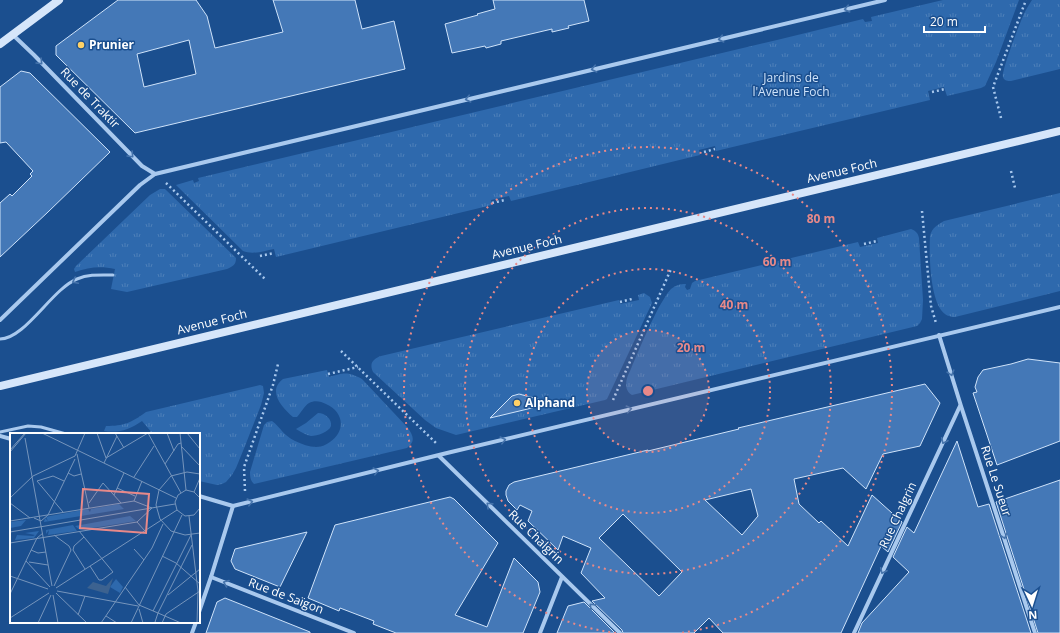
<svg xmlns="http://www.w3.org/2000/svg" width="1060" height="633" viewBox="0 0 1060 633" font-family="'Open Sans',sans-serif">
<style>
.grass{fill:url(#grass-tufts)}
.building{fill:#4478b7;stroke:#cfe3fa;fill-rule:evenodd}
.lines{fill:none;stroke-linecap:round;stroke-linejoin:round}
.path{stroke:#a9c9ee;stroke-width:2.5;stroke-dasharray:2 3;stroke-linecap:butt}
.lane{stroke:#a9c9ee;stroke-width:3}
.street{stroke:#a9c9ee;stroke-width:4}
.secondary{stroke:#d6e6fa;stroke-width:8}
.oneway{stroke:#4674ac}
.ring{fill:none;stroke:#e88989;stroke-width:2;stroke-dasharray:2 4}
.poi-dot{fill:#ffd166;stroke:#1b4f8f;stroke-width:1.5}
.labels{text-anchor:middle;stroke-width:3;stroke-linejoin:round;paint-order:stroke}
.poi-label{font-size:12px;font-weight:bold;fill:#fff;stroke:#1b4f8f;text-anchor:start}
.park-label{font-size:12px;fill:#cfe3fa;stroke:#1b4f8f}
.street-label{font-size:12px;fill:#fff;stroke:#1b4f8f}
.inset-road{fill:none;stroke:#7695bc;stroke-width:1}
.view{fill:#e88989;fill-opacity:0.15;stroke:#e88989;stroke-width:2}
.inset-edge{fill:none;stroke:#fff;stroke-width:2}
.centre{fill:#e88989;stroke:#1b4f8f;stroke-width:2}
.ring-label{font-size:12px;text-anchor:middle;font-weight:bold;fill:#e88989;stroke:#1b4f8f;stroke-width:3;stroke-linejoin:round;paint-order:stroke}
</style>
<defs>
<pattern id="grass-tufts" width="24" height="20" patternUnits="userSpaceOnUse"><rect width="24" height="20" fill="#2e69ad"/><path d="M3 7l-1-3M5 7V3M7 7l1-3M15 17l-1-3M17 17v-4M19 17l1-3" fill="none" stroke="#4d80b9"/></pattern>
</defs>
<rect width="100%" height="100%" fill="#1b4f8f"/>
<g class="grass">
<path d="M943,0H1019L996,62L985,86L981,88L947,96L944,87L928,91L930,100L716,151L715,146L699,150L700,155L511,201L509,196L491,200L492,205L276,257L274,249C264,251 253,255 243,251L176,185L193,180L194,183L199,181L198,178L777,40L863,19L865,22L872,21L871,17Z"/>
<path d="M1032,0H1060V69L1011,81C1008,81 1004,81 1003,77C1001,72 1020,22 1024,14C1026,9 1029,5 1032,0Z"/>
<path d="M160,189H165L236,258C236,265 233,266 227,269L127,292L111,289L115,269C101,266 89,267 75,272L74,269L76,266L150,195Z"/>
<path d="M1060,193V291L955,317C949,317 945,315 941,310C930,295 929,254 930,236C932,228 937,225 944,221Z"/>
<path d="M911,229C916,231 918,233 919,238L923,300L922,319L920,323L917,326L632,395C623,390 626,378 630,371C639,349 648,328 659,307C663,301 666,294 671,289C676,285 680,284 686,284L685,287L687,290L690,289L692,283L695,281L858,242L860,247L878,243L877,238Z"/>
<path d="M644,293L650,297L652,303L607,399L605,400L456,435L436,428L425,420L373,372C369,363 373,359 381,356L619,300L620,304L639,300L638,295Z"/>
<path d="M327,370L329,377C344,373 347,371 362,379L408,428C413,436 416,441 407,448L254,484C251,481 250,478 250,472L264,425L267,422L272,421C281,428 283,435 295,441C302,444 309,447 316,447C321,447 326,445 330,442C346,431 344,412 326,404C321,401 314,400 309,403C304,406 301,413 297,417H293C282,408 267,391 283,379Z"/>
<path d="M260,385L263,386L264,393L261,405L245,446L236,468L232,475L226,482L222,484L217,485L199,481V434H153L142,421C129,430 119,433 104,431L106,426C124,426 131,423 146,412Z"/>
<path d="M318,413C325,413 332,419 331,426C329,432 317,436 311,436C306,435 301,432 296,429L306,423Z"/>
</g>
<g class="building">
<path d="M118,0H196L207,16L215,48L283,32L273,0H355L362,29L394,21L405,69L135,133L56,55V46ZM189,40L196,74L144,87L137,54Z"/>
<polygon points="493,0 584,0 589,21 568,26 569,28 552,32 552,29 501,41 501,44 486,48 485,46 452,53 445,24 478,15 477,14 495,9"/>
<polygon points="21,71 30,73 110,152 48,212 0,257 0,203 10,194 12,196 32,176 30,174 33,171 6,142 0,143 0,87"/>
<polygon points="1028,359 1060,363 1060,441 997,465 973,393 977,392 975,387 978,377 983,370 1011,364"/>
<path d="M925,384L940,403L920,446L883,454L866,489L843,468L794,479L799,504L819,523L821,521L848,546L872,495L902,522L888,552L881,546L841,633H723L709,618L694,633H623L622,630L592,601L605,598L581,573L591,548L563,536L558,550L528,521L532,511L520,505L517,510L508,501L506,495V491L509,485L514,482L648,450V451L739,429L738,428ZM751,489L758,516L742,535L705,500ZM623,514L682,572L659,596L599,538Z"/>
<polygon points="519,394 553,403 490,418 512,396"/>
<polygon points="957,441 978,507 989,504 1031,633 858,633 862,623 909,572 893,557 907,527 914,533"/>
<polygon points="1060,480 1060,633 1038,633 996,502"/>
<polygon points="450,497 454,499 498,543 455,615 487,627 514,558 538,582 540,592 523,633 396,633 373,624 374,621 340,608 339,611 308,598 335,525"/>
<polygon points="307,532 280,587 235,569 231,561 235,549"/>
<polygon points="225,598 310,632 310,633 206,633 217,602"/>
<polygon points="584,602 615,633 557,633 568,606"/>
</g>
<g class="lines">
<g class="path">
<polyline points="932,92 945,89"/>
<polyline points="1001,118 993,87 1026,0"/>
<polyline points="704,152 715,149"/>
<polyline points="1011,171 1015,188"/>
<polyline points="166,183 265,279"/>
<polyline points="492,203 505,200"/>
<polyline points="922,211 931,306 936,323"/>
<polyline points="864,244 877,241"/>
<polyline points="260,256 274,253"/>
<polyline points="620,302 632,299"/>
<polyline points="341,351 436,443"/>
<polyline points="328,374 358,367"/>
<polyline points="613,400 671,269"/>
<polyline points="245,491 244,467 273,385 278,364"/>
</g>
<g class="lane">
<path d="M0,339C25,339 52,289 77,279C89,274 100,275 113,275"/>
<polyline points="0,432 28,426 41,427 66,434"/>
<polyline points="150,434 151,433"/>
</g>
<g class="street">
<polyline points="13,35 34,55 142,166 155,174"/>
<polyline points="0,320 140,185 155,174 885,0"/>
<polyline points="939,335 961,406 1035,633"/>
<polyline points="0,436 11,439"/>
<polyline points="439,456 620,633"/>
<polyline points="199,496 233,506 447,453 1060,307"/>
<polyline points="211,577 354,633"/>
<polyline points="199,612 211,577 233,506"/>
<polyline points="192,633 196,622"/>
<polyline points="540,633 562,577"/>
<polyline points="854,633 960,406"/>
</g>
<g class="secondary">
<polyline points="0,44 59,0"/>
<polyline points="0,386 1060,131"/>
</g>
</g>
<defs><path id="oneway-chevron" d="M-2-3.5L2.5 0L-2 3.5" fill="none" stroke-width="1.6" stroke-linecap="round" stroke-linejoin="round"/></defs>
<g class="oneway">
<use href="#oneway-chevron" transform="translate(847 9) rotate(167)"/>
<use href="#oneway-chevron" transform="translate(721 39) rotate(167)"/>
<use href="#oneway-chevron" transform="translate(40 62) rotate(46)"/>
<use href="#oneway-chevron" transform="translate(594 69) rotate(167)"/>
<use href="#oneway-chevron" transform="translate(468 99) rotate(167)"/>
<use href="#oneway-chevron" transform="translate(131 155) rotate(46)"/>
<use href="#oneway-chevron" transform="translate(75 281) rotate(153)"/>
<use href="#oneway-chevron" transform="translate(951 373) rotate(73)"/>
<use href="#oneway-chevron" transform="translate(629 409) rotate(-13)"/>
<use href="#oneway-chevron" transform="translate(503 440) rotate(-14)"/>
<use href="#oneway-chevron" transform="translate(944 441) rotate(115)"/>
<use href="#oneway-chevron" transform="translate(376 471) rotate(-14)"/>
<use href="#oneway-chevron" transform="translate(250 502) rotate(-14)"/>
<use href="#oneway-chevron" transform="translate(489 505) rotate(-136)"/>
<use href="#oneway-chevron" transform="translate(1004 536) rotate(72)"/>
<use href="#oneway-chevron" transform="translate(883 571) rotate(115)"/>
<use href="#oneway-chevron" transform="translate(226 583) rotate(-159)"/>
<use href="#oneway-chevron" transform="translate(592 606) rotate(-136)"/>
</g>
<circle cx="648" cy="391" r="61" fill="#e88989" fill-opacity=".12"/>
<g class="ring">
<circle cx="648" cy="391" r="61"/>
<circle cx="648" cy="391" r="122"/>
<circle cx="648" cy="391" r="183"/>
<path d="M616 633A244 244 0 1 1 680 633"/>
</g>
<g class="poi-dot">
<circle cx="81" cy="45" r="4"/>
<circle cx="517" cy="403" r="4"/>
</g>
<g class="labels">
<g class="poi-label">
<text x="89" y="49">Prunier</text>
<text x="525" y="407">Alphand</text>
</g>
<g class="park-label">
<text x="791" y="82">Jardins de<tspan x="791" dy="14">l'Avenue Foch</tspan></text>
</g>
<g class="street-label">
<text transform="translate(90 98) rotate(46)" y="4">Rue de Traktir</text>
<text transform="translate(842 171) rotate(-13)" y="4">Avenue Foch</text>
<text transform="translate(527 247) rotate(-13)" y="4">Avenue Foch</text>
<text transform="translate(212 322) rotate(-14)" y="4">Avenue Foch</text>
<text transform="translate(996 481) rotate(72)" y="4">Rue Le Sueur</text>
<text transform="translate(898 515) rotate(-65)" y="4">Rue Chalgrin</text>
<text transform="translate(536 537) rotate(44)" y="4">Rue Chalgrin</text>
<text transform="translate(286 596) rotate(21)" y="4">Rue de Saïgon</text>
</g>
</g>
<g transform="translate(10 433)">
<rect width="190" height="190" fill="#1b4f8f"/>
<path d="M109,71L114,76L34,89L35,85L38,88L36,84L40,83L78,76L80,79L81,76ZM120,83L126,88L70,97L65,93ZM16,87L11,93L0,95V89ZM63,92L67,98L38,102L39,97L36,101V97ZM29,98L24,105L5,107L7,102L23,103L25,102L15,100ZM106,146L113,154L110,160L100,154Z" fill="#2e69ad"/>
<path d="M103,145L98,161L77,155L83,149L96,153Z" fill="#3c6290"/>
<path class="inset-road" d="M32,0L166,65M87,0L96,25M105,0L114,15M138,0L171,60M157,0L164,18M170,0L176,57M177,0L190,16M15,5L42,153M171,13L190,33M0,17L15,0M0,19L16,0M67,21L79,75M96,25L138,0M94,30L107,3M155,31L168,11L171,10M58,40L64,43L71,41M190,41L177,39L161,43L149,57L146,72L150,86L161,98L175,102L190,100M124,44L144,13M27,48L53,79M27,48L43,43L54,48M107,55L125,63M184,59L190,45M104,62L114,40M0,65L23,43L65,23L75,0M190,65L184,59L176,57L168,62L165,69L167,77L175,83L184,82L190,75M124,68L132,48M0,70L20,85M79,70L93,50L111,70M179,83L188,158L187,190M24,85L31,88L38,82L65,26M0,88L124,68L142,75L127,89L0,110M127,89L135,98M69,98L103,139L92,147H89L80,133M0,99L165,71M44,102L59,113L61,117L44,153M74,104L64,113L63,117L75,136M124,116L134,127M21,117L28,120L36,119M152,123L166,130L190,151M16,128L40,154M19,129L38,132M0,143L38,156M115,154L129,172L148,180L182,112M46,155L167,77M47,158L128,173M46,160L77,190M0,161L27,105L33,100M43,162L48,190M158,162L190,136M129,176L133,190M143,178L181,102M68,182L75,163M96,183L107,190M0,185L39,160M28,190L41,162M91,190L142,115L153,91M121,190L172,82M148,190L145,189L148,180L171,190M152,190L156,181L190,158"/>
<path class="view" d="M73,56L139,61L136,100L70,95Z"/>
<rect width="190" height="190" class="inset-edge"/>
</g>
<circle cx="648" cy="391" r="6" class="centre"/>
<g class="ring-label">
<text x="821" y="223">80 m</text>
<text x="777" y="266">60 m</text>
<text x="734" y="309">40 m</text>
<text x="691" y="352">20 m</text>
</g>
<g transform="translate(1032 605) rotate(176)" stroke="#1b4f8f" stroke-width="3" paint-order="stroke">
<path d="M0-3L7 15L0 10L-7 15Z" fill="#ffffff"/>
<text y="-6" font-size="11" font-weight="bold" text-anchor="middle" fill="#ffffff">N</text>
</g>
<path d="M924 26v6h61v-6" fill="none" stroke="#ffffff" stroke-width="2"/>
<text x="930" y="26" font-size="12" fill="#ffffff" stroke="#1b4f8f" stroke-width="3" paint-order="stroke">20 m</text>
</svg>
